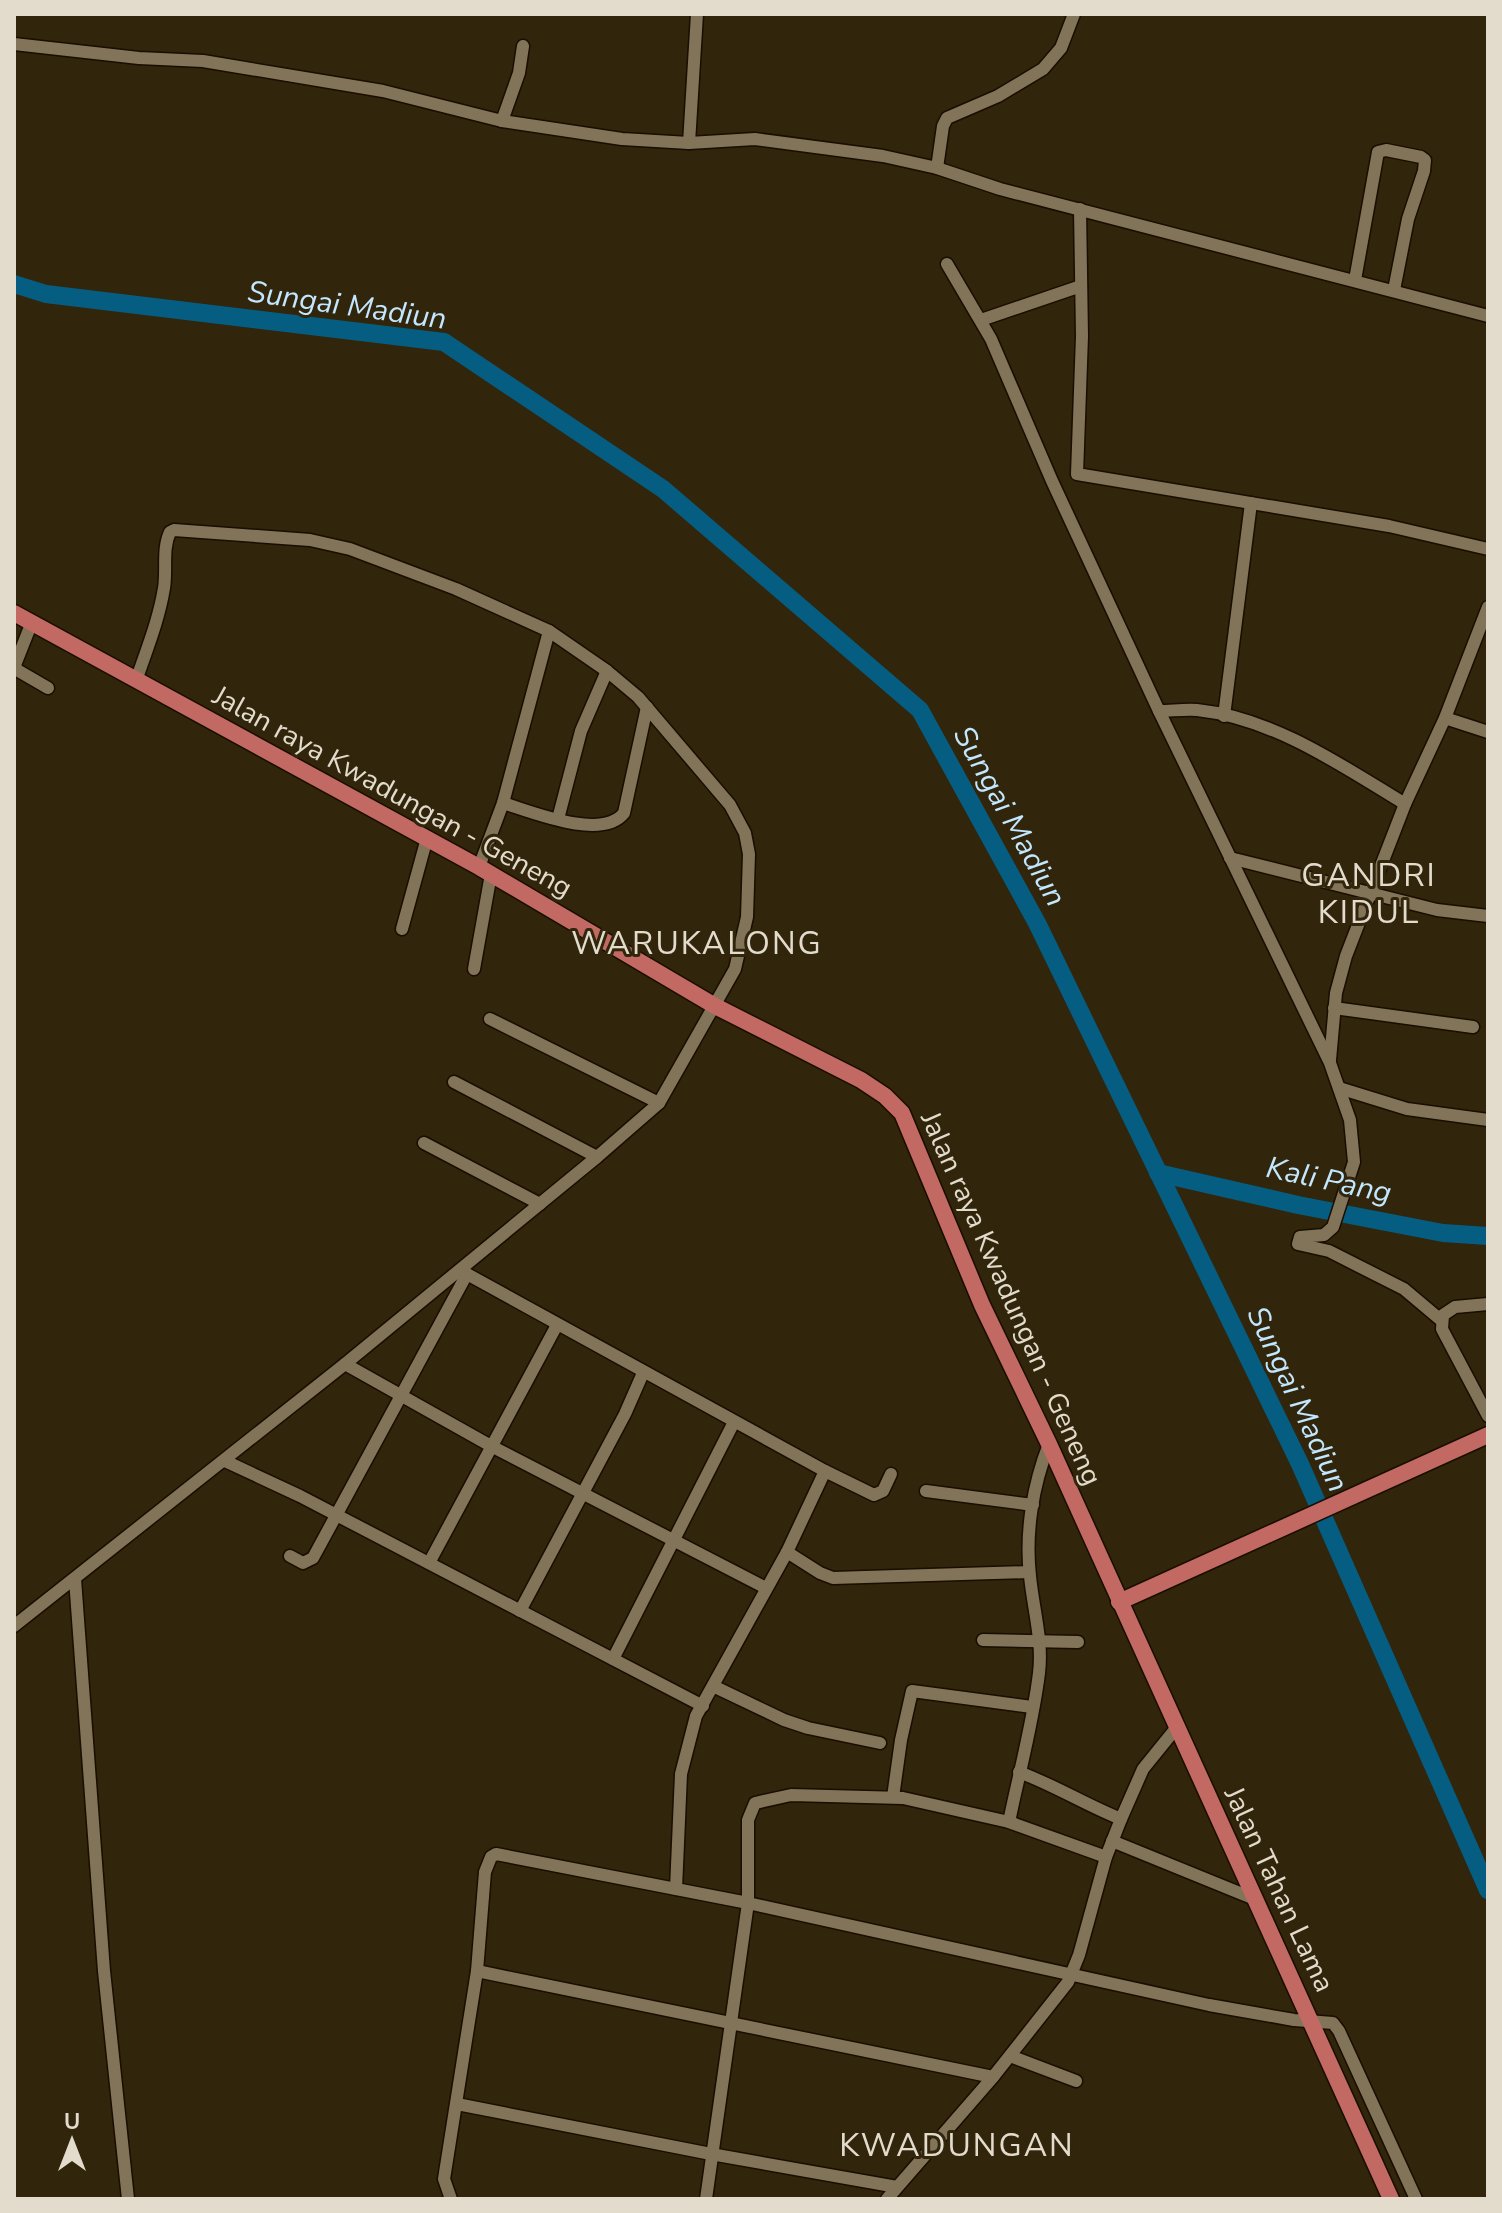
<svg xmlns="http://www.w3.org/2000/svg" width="1502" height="2213" viewBox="0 0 1502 2213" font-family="'Nunito Sans',sans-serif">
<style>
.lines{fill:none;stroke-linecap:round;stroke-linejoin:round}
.river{stroke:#065d82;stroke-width:18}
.minor-casing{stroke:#190e00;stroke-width:15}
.major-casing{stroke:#190e00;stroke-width:19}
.minor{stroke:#827459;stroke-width:12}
.major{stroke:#c26964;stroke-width:16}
.labels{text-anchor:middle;stroke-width:6;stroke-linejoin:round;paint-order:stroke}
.street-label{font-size:28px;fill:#e3dccd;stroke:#31250c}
.water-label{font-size:30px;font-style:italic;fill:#c2e7fe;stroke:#31250c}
.quarter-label{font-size:32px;letter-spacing:2px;fill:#e3dccd;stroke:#31250c}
</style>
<rect width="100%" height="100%" fill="#31250c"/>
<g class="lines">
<g class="river">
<polyline points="14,284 46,294 444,342 663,489 920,710 1037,923 1300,1464 1488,1890"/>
<polyline points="1158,1173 1298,1205 1443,1233 1488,1236"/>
</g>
<g class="minor-casing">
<g id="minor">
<polyline points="14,44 139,58 203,61 383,91 502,121 622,139 689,143 755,139 883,156 937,168 1000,189 1488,316"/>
<polyline points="502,121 519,73 523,46"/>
<polyline points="689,143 697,14"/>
<polyline points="937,168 943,126 947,118 998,96 1043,69 1061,48 1074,14"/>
<polyline points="1080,209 1082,336 1077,474 1389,526 1488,549"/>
<polyline points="947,264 991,339 1052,481 1159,711 1330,1063 1350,1120 1354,1162 1333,1227 1324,1235 1300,1237 1298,1244 1329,1251 1404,1289 1442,1321"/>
<polyline points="1355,280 1378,152 1386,150 1421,157 1425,160 1424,171 1408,219 1394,290"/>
<polyline points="981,320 1081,286"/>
<polyline points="32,622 15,665 17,670 48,688"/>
<path d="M1159,711C1171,711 1185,709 1197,710C1273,718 1341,765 1405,804"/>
<polyline points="1224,716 1251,503"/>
<polyline points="1445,718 1488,732"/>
<path d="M503,803C532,812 602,841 624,813L647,707"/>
<polyline points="558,819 581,731 607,671"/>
<polyline points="1230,858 1437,910 1488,916"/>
<polyline points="479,867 503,803 549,631"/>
<polyline points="402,929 427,838"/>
<polyline points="474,969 491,874"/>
<polyline points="1334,1008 1473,1027"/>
<polyline points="490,1019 659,1103"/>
<polyline points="1330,1060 1336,993 1346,956 1405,804 1445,718 1488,607"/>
<polyline points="454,1082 597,1157"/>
<polyline points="1339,1088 1407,1109 1488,1120"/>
<polyline points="424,1143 540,1204"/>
<polyline points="467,1274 825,1471 787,1552 696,1716 681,1774 676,1889"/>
<polyline points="1488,1304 1455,1307 1443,1315 1442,1329 1488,1416"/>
<polyline points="345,1364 491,1446 766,1588"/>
<polyline points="225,1461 300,1496 703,1706"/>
<polyline points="825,1471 874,1495 883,1491 891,1474"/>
<polyline points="926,1491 1033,1505"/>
<polyline points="787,1552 820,1573 833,1578 1029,1572"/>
<polyline points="290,1556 303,1563 313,1558 467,1274 463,1271"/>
<polyline points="429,1563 557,1325"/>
<polyline points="75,1579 104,1971 128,2199"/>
<polyline points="520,1611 625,1414 643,1373"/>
<path d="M14,1626L345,1364L597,1157L659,1103L735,969L747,917L749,854L745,833L730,805L638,697L607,671L549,631L456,589L350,549L310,540L174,530L170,532C162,549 167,570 164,588C159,619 147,649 137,678"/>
<polyline points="983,1640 1078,1642"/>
<polyline points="613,1659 734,1422"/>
<polyline points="713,1686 784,1720 808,1728 880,1743"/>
<path d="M1019,1772C1054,1785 1086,1805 1121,1819"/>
<polyline points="893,1797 901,1740 912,1691 1032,1707"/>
<path d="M1009,1822C1019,1773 1033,1723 1039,1673C1043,1641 1033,1608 1030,1576C1025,1532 1033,1485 1049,1444"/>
<polyline points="1112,1841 1257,1900"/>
<polyline points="477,1971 993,2077"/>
<polyline points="1010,2056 1076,2081"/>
<polyline points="457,2104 711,2154 897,2187"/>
<polyline points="451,2199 444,2179 477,1971 485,1872 491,1857 496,1854 748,1903 1209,2005 1294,2020 1333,2023 1339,2031 1416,2199"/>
<polyline points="706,2199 748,1903 748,1820 755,1803 791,1795 903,1798 1009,1822 1106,1857"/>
<polyline points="887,2199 993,2077 1068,1982 1079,1955 1106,1857 1121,1819 1143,1769 1177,1727"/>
</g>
</g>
<g class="major-casing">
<g id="major">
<polyline points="14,613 479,867 715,1006 861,1080 885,1096 902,1113 982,1305 1049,1444 1391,2199"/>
<polyline points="1119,1602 1488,1435"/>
</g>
</g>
<use href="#minor" class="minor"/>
<use href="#major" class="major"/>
</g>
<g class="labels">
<g class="street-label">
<text transform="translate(393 791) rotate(29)" y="10">Jalan raya Kwadungan - Geneng</text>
<text transform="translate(1012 1298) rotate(66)" y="10">Jalan raya Kwadungan - Geneng</text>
<text transform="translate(1280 1889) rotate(65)" y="10">Jalan Tahan Lama</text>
</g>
<g class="water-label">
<text transform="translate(347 305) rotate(8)" y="10">Sungai Madiun</text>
<text transform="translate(1010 816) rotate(61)" y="10">Sungai Madiun</text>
<text transform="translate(1329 1180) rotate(12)" y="10">Kali Pang</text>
<text transform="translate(1298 1399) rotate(65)" y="10">Sungai Madiun</text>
</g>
<g class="quarter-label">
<text x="1369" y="886">GANDRI<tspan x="1369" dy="37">KIDUL</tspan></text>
<text x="697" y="954">WARUKALONG</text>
<text x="957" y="2156">KWADUNGAN</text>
</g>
</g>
<rect width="1502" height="2213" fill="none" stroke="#e3dccd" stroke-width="32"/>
<g transform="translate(72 2141)" stroke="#31250c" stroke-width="6" paint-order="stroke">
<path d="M0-6L14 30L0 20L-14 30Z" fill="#e3dccd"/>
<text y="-12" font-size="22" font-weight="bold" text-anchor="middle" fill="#e3dccd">U</text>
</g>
</svg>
